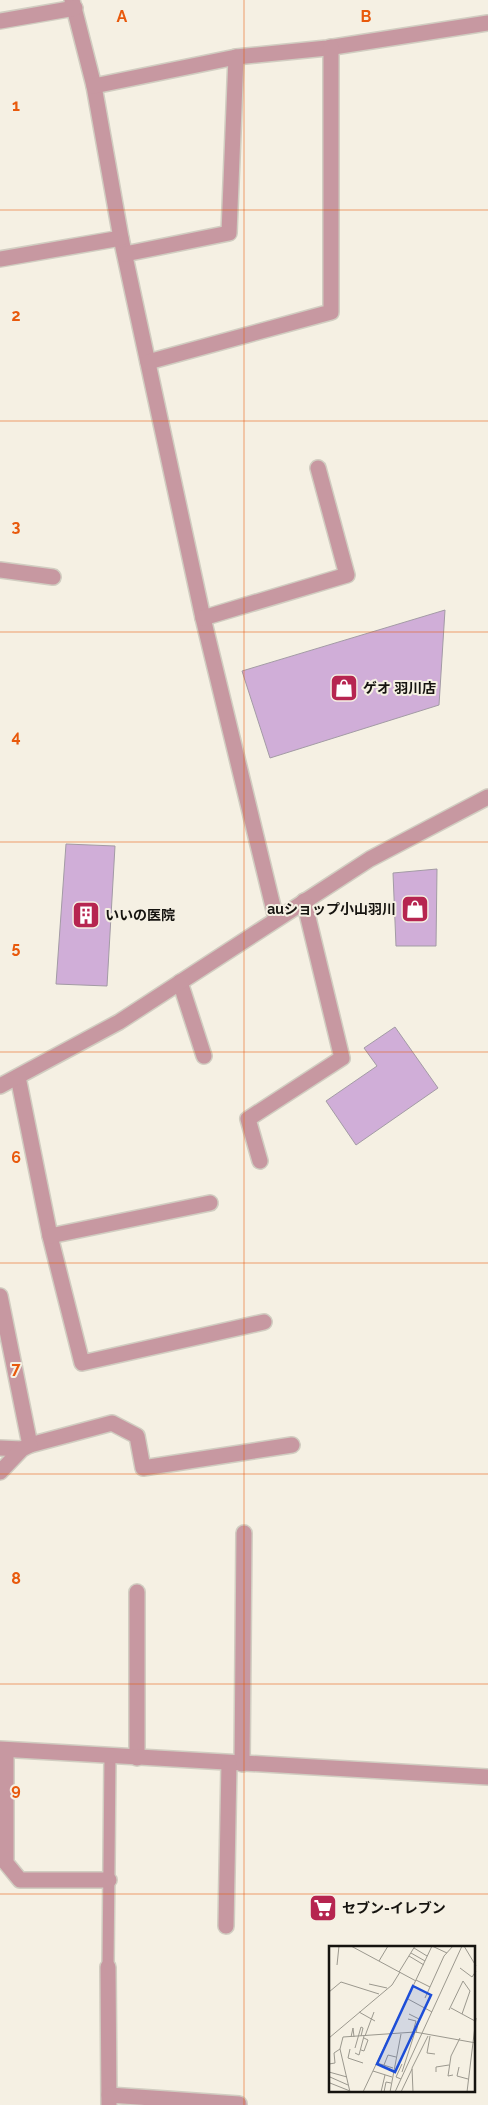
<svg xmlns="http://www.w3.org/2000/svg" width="488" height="2105" viewBox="0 0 488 2105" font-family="Raleway,'Noto Sans JP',sans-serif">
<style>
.building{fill:#d0aed8;stroke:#a39ba5}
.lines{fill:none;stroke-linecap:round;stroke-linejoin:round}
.service-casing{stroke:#d1cdc1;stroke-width:14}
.minor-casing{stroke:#d1cdc1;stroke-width:18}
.service{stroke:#c798a1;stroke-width:11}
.minor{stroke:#c798a1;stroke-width:15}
.grid{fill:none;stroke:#e8590c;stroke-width:1;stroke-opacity:0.55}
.labels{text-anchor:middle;stroke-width:4;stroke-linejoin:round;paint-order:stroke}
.poi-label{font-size:14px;font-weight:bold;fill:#15130f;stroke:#f5f0e3;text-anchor:start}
.inset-road{fill:none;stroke:#9b988e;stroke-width:1}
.view{fill:#1d4ed8;fill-opacity:0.15;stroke:#1d4ed8;stroke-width:2.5}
.inset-edge{fill:none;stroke:#15130f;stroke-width:2.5}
.grid-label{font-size:16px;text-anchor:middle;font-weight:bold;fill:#e8590c;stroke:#f5f0e3;stroke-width:4;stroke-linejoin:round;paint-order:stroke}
</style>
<rect width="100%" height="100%" fill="#f5f0e3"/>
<g class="building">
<polygon points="445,610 439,705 270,758 242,671"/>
<polygon points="66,844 115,846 107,986 56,984"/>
<polygon points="437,869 436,946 396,946 393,873"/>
<polygon points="395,1027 438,1088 356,1145 326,1101 377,1066 364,1048"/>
</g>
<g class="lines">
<g class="service-casing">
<polyline id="service" points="108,1967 110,1757"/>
</g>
<g class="minor-casing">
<g id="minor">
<polyline points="72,0 94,86 121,238 203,618 276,919"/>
<polyline points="0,21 75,8"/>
<polyline points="94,86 236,57 327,48 488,23"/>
<polyline points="125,254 229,233 236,57"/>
<polyline points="0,259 121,238"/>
<polyline points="148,362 331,312 331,47"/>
<polyline points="0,570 53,577"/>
<polyline points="203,618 347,575 318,468"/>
<polyline points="180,982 204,1056"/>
<polyline points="18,1077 50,1236 82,1363 264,1322"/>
<polyline points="0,1086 119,1022 370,859 488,797"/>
<polyline points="260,1161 248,1119 342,1058 304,901"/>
<polyline points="50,1236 210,1203"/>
<polyline points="0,1296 30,1445 112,1423 137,1436 143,1468 292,1445"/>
<polyline points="0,1448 22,1449"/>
<polyline points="0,1472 22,1449 30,1445"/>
<polyline points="137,1592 137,1758"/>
<polyline points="0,1749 488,1777"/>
<polyline points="6,1750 6,1863 20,1880 109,1880"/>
<polyline points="242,1764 244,1533"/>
<polyline points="226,1926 229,1763"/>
<polyline points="108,1967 109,2105"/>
<polyline points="109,2095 239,2104"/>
</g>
</g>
<use href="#service" class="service"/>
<use href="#minor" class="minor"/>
</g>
<path class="grid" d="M244,0V2105M0,210H488M0,421H488M0,632H488M0,842H488M0,1052H488M0,1263H488M0,1474H488M0,1684H488M0,1894H488"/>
<defs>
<g id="shop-square" transform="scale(1.4375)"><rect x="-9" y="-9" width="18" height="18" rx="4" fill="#b62550" stroke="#f5f0e3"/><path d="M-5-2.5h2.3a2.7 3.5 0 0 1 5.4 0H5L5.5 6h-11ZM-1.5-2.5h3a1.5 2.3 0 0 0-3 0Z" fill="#fff"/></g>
<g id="building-square" transform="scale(1.4375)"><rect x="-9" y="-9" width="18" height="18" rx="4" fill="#b62550" stroke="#f5f0e3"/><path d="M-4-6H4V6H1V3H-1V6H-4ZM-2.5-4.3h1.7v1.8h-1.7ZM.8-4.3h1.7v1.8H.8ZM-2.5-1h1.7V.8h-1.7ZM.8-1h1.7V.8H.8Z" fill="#fff"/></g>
<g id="supermarket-square" transform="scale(1.4375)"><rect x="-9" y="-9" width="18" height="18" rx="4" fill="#b62550" stroke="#f5f0e3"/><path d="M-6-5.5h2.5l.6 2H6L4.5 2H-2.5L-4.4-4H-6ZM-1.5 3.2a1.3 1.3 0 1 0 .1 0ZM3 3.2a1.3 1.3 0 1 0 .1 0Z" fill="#fff"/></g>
</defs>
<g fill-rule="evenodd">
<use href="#shop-square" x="344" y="688"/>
<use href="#shop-square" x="415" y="909"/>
<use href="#building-square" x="86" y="915"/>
<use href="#supermarket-square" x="323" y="1908"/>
</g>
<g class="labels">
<g class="poi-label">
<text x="363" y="693">ゲオ 羽川店</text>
<text x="396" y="914" text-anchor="end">auショップ小山羽川</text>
<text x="105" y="920">いいの医院</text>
<text x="342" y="1913">セブン-イレブン</text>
</g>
</g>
<g transform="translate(329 1946)">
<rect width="146" height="146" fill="#f5f0e3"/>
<path class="inset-road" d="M22,0L87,35M103,0L118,7M135,0L147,20M85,2L98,10M82,7L96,15M80,10L95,19M50,15L59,0M8,19L10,0M131,22L143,31L147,25M70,26L86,0M87,34L101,41M40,38L58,42M0,46L12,36L50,48M96,52L115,10L124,0M79,53L103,66M122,62L146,75M120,64L134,35L141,45L133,68M30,66L46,75M80,68L90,73L87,87M79,73L87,75L84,86M36,90L45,66M101,90L98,107L106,108M14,91L86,86L147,97M14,91L11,103L21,146M22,91L24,82L25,91M0,92L63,39L71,26M26,102L32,81L34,82L32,90M21,103L19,112L34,117M32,104L35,105L39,94L35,92M26,107L30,109L35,90M48,117L64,122M0,118L6,117L5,107L11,103M55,119L59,109L67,111M130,121L128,130L139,133M44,125L63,131M0,126L18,131M73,126L86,86M107,126V121L120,119M124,129L119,130L122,110L131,92M1,131L19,139M72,133L67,131L73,118M1,137L21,145M34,146L103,0M52,146L56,129M61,146L72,88M61,146H55L57,136L62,137M66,146L133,0M72,146L83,123M84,146L83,122L99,90M138,146L147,72"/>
<path class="view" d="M84,40L102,49L66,126L48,118Z"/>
<rect width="146" height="146" class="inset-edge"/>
</g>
<g class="grid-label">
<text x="122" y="22">A</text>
<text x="366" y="22">B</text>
<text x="16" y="111">1</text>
<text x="16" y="321">2</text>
<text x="16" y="532">3</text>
<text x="16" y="742">4</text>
<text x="16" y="953">5</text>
<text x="16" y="1163">6</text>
<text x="16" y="1374">7</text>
<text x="16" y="1584">8</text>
<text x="16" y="1795">9</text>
</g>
</svg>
